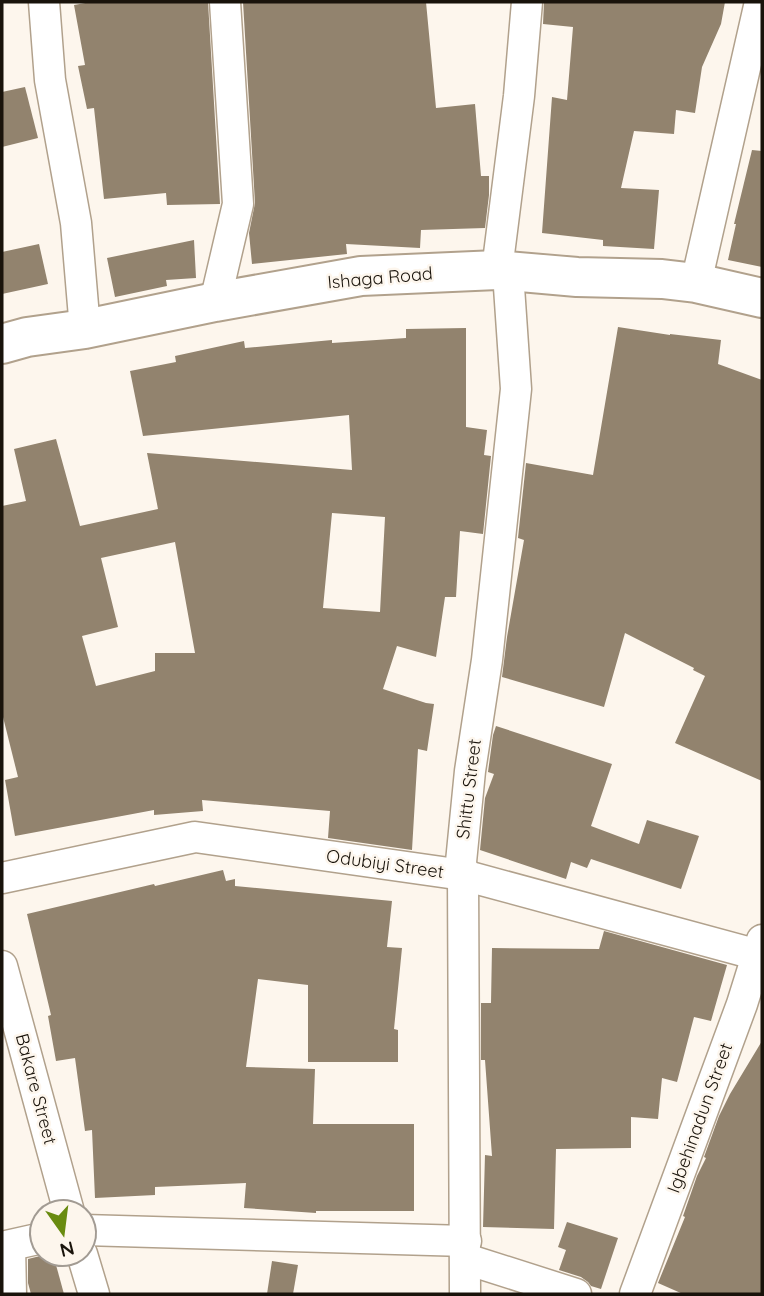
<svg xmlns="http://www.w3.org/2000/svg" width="764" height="1296" viewBox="0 0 764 1296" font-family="Quicksand,sans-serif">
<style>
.building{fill:#92836e;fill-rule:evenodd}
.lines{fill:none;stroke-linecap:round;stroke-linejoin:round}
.minor-casing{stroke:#b1a18c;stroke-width:33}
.secondary-casing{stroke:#b1a18c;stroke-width:42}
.minor{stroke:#fff;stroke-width:30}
.secondary{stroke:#fff;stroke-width:38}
.labels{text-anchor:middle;stroke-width:5;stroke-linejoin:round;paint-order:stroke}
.street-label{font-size:18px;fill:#19130b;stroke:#fdf6ed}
</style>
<rect width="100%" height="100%" fill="#fdf6ed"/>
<g class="building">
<polygon points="91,2 208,2 220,204 167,205 166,193 104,199 94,108 87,109 78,66 85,65 74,5"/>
<polygon points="243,2 426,2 436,108 475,104 481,176 489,176 489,195 485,228 421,230 420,248 346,244 347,254 252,264 249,233 255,203"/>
<polygon points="544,2 725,2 721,24 702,67 695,113 676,110 674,134 634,131 621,188 659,190 654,249 603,246 603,240 542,233 552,97 567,100 573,27 543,24"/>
<polygon points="25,87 38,138 2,147 2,92"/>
<polygon points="752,150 762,151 762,267 728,260 736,224 734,224"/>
<polygon points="194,240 196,278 166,280 167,286 115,297 107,258"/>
<polygon points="39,244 48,284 2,294 2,252"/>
<polygon points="618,327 670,335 670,334 721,340 718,364 762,380 762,781 675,743 705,676 693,670 694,668 625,633 604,707 502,677 507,637 524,540 518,538 526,463 593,475"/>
<path d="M466,328V427L487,430L484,455L491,456L483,534L460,531L456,597H445L436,657L397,646L383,689L426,703L434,704L427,751L418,749L412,850L328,838L330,811L202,800L203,811L154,815V810L15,836L5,780L18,777L2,713V506L26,501L14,449L56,439L80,526L158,509L147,453L352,470L349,415L143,436L130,371L176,362L175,356L244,341L245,348L332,340V343L406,338V329ZM332,513L385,517L380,612L323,608ZM175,542L195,653H155V671L96,686L82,636L118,627L101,558Z"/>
<polygon points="496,726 612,764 591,826 639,844 647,820 699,836 681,889 591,859 587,868 571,862 566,879 480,850 485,798 494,774 488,772 493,735"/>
<polygon points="223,870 226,881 235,879 235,886 392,901 387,947 402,948 394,1029 398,1030 398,1062 308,1062 308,985 258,979 246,1067 315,1069 313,1124 414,1124 414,1211 316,1211 316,1213 244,1208 246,1183 155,1187 155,1195 95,1198 92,1130 85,1131 75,1058 56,1061 48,1016 51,1015 27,914 154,884 155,886"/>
<polygon points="604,931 727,965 711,1021 694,1017 677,1082 662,1078 658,1119 631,1117 631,1148 556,1149 554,1229 483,1227 485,1155 492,1156 485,1060 481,1060 481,1003 491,1003 492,948 599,949"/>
<polygon points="762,1041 762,1294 683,1294 658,1283 685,1217 683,1216 697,1176 706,1158 704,1157 719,1116 730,1094"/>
<polygon points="567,1222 618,1238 601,1289 591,1286 588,1282 581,1277 559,1270 566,1250 558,1247"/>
<polygon points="48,1254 53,1254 64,1294 31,1294 28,1283 28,1259"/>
<polygon points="272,1261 298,1265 293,1294 267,1294"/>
</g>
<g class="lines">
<g class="minor-casing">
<g id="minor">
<polyline points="44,2 50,80 76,223 85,329"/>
<polyline points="497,270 519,96 527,2"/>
<polyline points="696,283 760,2"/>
<polyline points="215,302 238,204 225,2"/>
<polyline points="2,878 195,837 463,875 762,956"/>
<polyline points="2,966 69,1212"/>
<polyline points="84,1230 466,1241"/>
<polyline points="10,1246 11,1294"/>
<polyline points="2,1247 42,1238"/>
<polyline points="82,1254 94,1294"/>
<polyline points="466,1259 576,1294"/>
<polyline points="465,1294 463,875 461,862 470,771 487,660 516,389 509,287"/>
<polyline points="635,1294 742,1004 762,940"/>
</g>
</g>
<g class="secondary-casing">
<polyline id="secondary" points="2,344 27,337 85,329 215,302 361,276 497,270 577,277 662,279 696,283 762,298"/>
</g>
<use href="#minor" class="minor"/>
<use href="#secondary" class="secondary"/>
</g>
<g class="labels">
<g class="street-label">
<text transform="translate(380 278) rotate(-5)" y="6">Ishaga Road</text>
<text transform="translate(469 789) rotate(-83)" y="6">Shittu Street</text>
<text transform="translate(385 864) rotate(8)" y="6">Odubiyi Street</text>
<text transform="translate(36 1089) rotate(75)" y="6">Bakare Street</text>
<text transform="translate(700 1118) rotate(-70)" y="6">Igbehinadun Street</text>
</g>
</g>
<rect width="764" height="1296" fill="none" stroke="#19130b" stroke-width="7"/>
<g transform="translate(63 1233) rotate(166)"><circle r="33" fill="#fdf6ed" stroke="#a29b93" stroke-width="2"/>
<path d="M0-5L12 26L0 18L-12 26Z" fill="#698b10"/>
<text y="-10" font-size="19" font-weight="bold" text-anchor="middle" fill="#19130b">N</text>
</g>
</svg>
